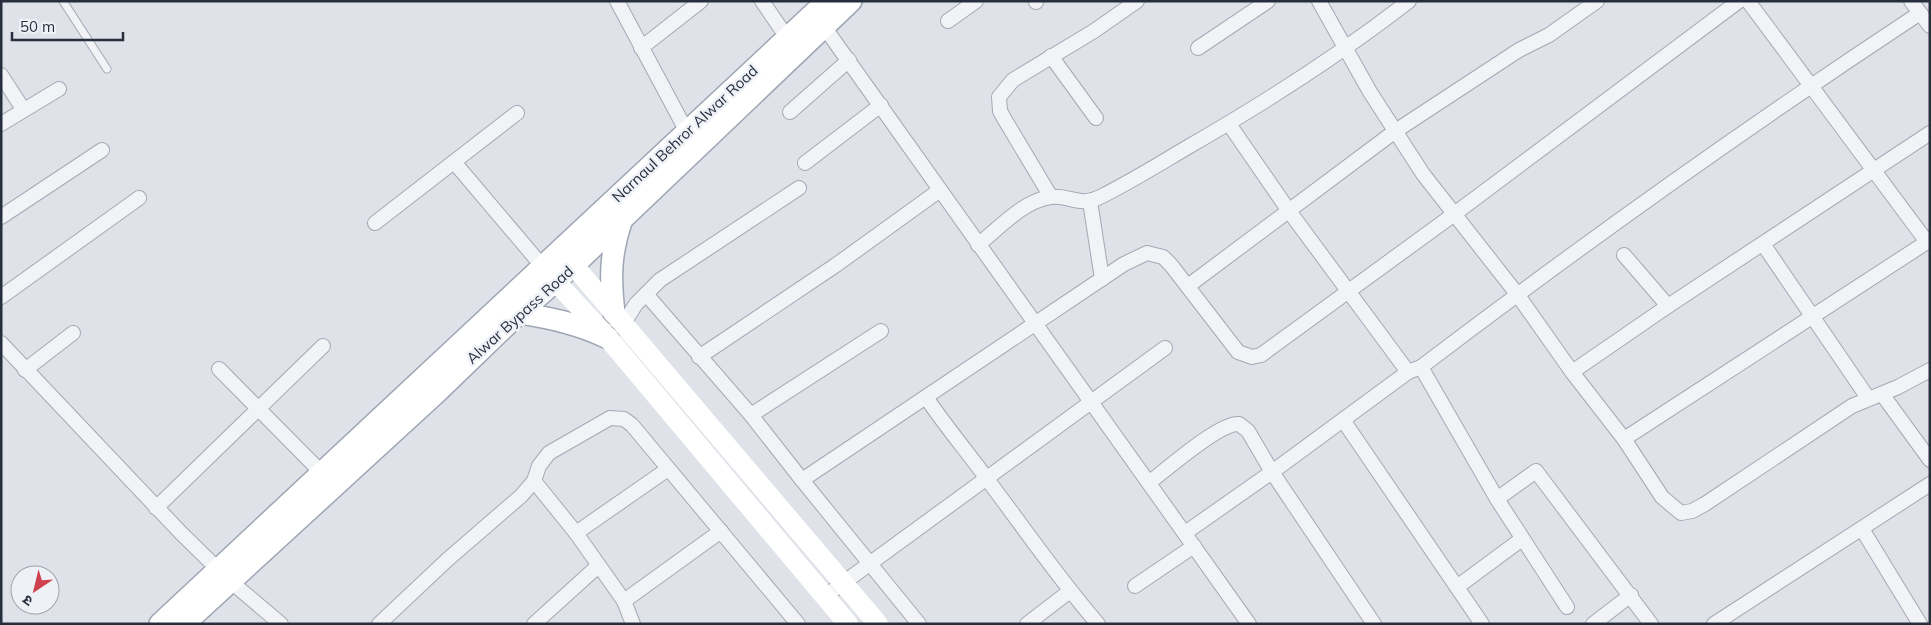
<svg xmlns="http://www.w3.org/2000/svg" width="1931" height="625" viewBox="0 0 1931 625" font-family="Mulish,'Noto Sans Devanagari',sans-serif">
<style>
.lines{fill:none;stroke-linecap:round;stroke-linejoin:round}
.lane-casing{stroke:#a4a9b2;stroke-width:9}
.street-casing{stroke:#a4a9b2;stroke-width:16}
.primary-casing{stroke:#9ea6b4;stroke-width:24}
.lane{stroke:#f1f3f6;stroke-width:7}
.street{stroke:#f1f3f6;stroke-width:14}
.secondary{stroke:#fff;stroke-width:20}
.primary{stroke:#fff;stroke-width:21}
.labels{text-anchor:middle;stroke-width:5;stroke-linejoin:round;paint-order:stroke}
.street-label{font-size:15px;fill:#272f3f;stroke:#eef1f6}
</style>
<rect width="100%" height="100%" fill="#dfe2e8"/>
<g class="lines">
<g class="lane-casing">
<polyline id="lane" points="63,1 107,69"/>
</g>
<g class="street-casing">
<g id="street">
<polyline points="617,1 687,132"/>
<polyline points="762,1 788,39"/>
<polyline points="1036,1 1036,2"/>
<polyline points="1319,1 1370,92 1423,174 1517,294 1572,372 1624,439 1662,497 1681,513 1692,511 1705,504 1852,406 1898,387 1930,370"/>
<polyline points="1748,1 1927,242"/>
<polyline points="1911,1 1930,26"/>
<polyline points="948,21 976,1"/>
<polyline points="825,28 1249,624"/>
<polyline points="641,48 701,1"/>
<polyline points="1198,48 1268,1"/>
<polyline points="1051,56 1096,118"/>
<polyline points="1,75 23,109"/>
<polyline points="790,112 849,60"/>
<polyline points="1,124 59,89"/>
<polyline points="1229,124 1289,211 1408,372"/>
<polyline points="454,162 543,267"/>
<polyline points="805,163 881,105"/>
<polyline points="1051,197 1005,120 1000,111 999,97 1013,80 1094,31 1137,1"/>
<polyline points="1090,201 1102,279"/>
<polyline points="1,217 102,150"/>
<polyline points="375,223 517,113"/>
<polyline points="1763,244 1868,398"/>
<path d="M978,245C998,229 1024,200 1051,197C1072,195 1079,208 1102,196C1132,181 1159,164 1188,147C1266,102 1337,57 1409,1"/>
<polyline points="1624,255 1668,306"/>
<polyline points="1188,286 1394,132 1519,50 1549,35 1597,1"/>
<polyline points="646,294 751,415 802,480 919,624"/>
<polyline points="1,297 139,198"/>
<polyline points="624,323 636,304 660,280 799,188"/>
<polyline points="1,343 181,533 230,581 281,624"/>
<polyline points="699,357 836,265 940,190"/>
<polyline points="1421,367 1497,499 1567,607"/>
<polyline points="219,369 322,473"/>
<polyline points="25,370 73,333"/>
<polyline points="1572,372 1668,306 1930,133"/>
<polyline points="1882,394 1930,460"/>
<path d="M926,397C945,426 967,451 987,479C1024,528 1058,578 1098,624"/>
<polyline points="751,415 881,331"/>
<polyline points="1343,420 1482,624"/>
<polyline points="1624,439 1930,240"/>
<polyline points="802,480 1124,264 1147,253 1163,257 1171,265 1238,352 1252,357 1261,355 1453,215 1739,1"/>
<polyline points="534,481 576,533 624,601 633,624"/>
<path d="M1150,482C1167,469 1220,422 1239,424L1248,431L1272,472L1374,624"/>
<polyline points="1497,499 1536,471 1651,624"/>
<polyline points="156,508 323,346"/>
<polyline points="1862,529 1920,624"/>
<polyline points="576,533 668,469"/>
<path d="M1185,533L1272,472L1408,372L1421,367C1583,244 1750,125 1920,13"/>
<polyline points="1135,586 1194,546"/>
<polyline points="1457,587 1522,539"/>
<polyline points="824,597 1165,348"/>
<polyline points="624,601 721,531"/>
<polyline points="379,624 447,560 521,496 534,481 539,466 549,453 610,418 624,419 632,425 798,624"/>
<polyline points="534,624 598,566"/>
<polyline points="1027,624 1070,591"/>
<polyline points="1593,624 1631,595"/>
<polyline points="1714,624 1930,484"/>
</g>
</g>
<g class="primary-casing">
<g id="primary">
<path d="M519,313C551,318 579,324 608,338"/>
<path d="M614,313C610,277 610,254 622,219"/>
<polyline points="160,624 827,1"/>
<polyline points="184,624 436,393 519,313 574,265 851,1"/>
</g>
</g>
<use href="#lane" class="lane"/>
<use href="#street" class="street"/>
<g class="secondary">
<polyline points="564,254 878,624"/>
<polyline points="545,270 608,338 848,624"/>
</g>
<use href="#primary" class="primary"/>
</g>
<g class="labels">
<g class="street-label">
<text transform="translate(685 134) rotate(-43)" y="5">Narnaul Behror Alwar Road</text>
<text transform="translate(520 315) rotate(-42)" y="5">Alwar Bypass Road</text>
</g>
</g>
<rect width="1931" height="625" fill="none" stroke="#272f3f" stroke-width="5"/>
<g transform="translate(35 590) rotate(215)"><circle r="24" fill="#eef1f6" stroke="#9ea3ad"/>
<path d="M0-4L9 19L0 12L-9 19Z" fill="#d04150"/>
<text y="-8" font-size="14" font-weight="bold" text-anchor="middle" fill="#272f3f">उ</text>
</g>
<path d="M12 32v8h111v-8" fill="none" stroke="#272f3f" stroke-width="2.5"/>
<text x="20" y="32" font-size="15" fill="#272f3f" stroke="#eef1f6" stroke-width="4" paint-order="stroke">50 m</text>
</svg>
